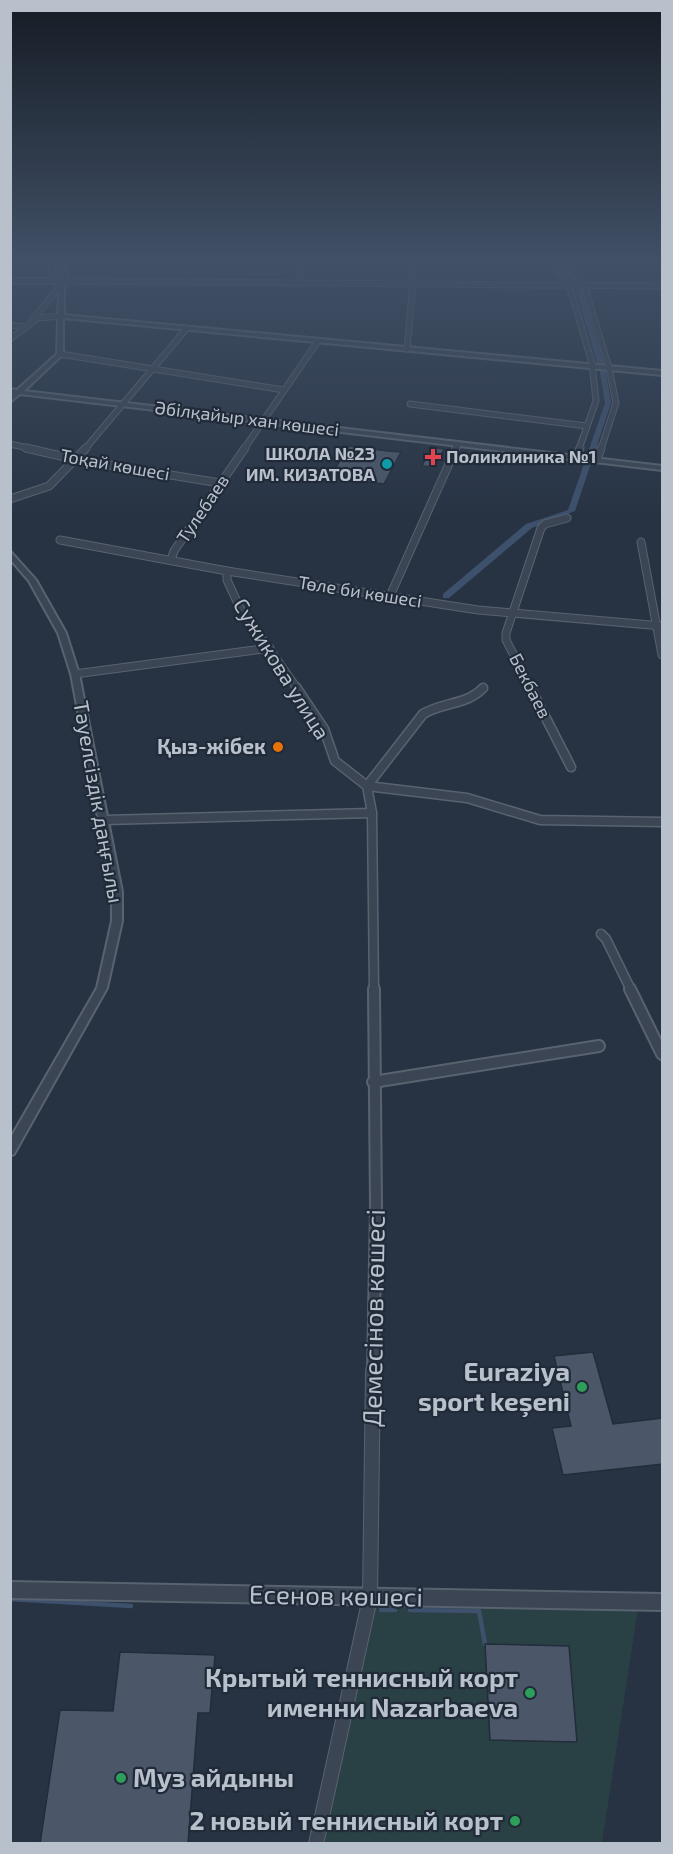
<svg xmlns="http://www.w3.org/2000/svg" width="673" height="1854" viewBox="0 0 673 1854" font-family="'Exo 2',sans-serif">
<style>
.green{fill:#294144}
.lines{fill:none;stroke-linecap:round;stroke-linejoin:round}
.stream{stroke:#3d506c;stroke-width:4.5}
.canal{fill:#3d506c;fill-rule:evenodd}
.building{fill:#4b5769;stroke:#222c3a;stroke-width:1.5}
.minor-far4-casing{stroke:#596370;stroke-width:7}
.minor-far3-casing{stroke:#596370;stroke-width:9}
.minor-far2-casing{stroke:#596370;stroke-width:11}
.minor-far1-casing{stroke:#596370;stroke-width:14}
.minor-casing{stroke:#596370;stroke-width:16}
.tertiary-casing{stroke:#596370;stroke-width:4}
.minor-far4{stroke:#3b4553;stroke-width:5}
.minor-far3{stroke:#3b4553;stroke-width:7}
.minor-far2{stroke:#3b4553;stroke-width:8}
.minor-far1{stroke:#3b4553;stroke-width:10}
.minor{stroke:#3b4553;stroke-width:14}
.tertiary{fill:#3b4553;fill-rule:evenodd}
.health-dot{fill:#e0444e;stroke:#202a38;stroke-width:2}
.culture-dot{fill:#0f9aa8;stroke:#202a38;stroke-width:2}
.food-dot{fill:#e8710a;stroke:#202a38;stroke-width:2}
.leisure-dot{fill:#2e9e5b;stroke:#202a38;stroke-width:2}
.labels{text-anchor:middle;stroke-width:4.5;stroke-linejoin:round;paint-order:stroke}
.far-street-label{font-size:18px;fill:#b8c0cc;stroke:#202a38}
.far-poi-label{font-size:18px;font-weight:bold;fill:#b8c0cc;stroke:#202a38;text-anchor:end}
.street-label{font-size:21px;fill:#b8c0cc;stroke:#202a38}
.poi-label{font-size:21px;font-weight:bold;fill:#b8c0cc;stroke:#202a38;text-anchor:end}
.near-street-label{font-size:26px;fill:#b8c0cc;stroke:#202a38}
.near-poi-label{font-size:26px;font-weight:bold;fill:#b8c0cc;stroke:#202a38;text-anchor:end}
</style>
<rect width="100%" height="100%" fill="#273343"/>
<polygon class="green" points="371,1597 639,1602 602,1843 321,1844"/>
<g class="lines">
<g class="stream">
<polyline points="10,1599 131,1606"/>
<polyline points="381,1610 395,1610"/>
<polyline points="410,1610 479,1611 485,1644"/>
</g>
<g class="canal">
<polygon points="556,260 561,260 577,280 576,281 572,281"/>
<polygon points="579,289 582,291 606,373 611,403 575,511 532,528 449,598 443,598 443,594 526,524 568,510 605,403 600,373 576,291"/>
</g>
</g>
<g class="building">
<polygon points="349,446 388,451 401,452 384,484 330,477"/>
<polygon points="431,447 444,449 435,467 422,466"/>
<polygon points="593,1352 613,1424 663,1418 663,1464 563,1475 552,1428 571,1426 554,1356"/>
<polygon points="485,1644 569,1646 577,1742 490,1740"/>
<polygon points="120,1652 215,1655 210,1713 198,1713 188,1844 40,1844 60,1710 113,1711"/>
</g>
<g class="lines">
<g class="minor-far4-casing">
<g id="minor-far4">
<polyline points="551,260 569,285 592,363 596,401 579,449"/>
<polyline points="564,260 584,285 609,368 616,403 601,449"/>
<polyline points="66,281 662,286"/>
<polyline points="299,283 304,260"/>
<polyline points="33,319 60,286"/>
<polyline points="10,325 25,327"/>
<polyline points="10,339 38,318 60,316"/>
<polyline points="407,349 413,284 411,260"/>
<polyline points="60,354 284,390"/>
<polyline points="410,404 587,426"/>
<polyline points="10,444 33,449"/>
<polyline points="85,449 187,328"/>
<polyline points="244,449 318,341"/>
<polyline points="456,449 458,444"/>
</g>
</g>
<g class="minor-far3-casing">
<g id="minor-far3">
<polyline points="26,448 78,460 220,483"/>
<polyline points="576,458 580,448"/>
<polyline points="597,460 601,448"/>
<polyline points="10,499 49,486 86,448"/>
<polyline points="60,540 227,571 478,610 662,626"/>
<polyline points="641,542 662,655"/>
<polyline points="171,560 174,551 245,448"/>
<polyline points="227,571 227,580 240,608 297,688"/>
<polyline points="390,596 456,448"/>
<polyline points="75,674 270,648"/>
<polyline points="531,688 506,640 506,633 541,528 545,524 567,518"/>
</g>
</g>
<g class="minor-far2-casing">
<g id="minor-far2">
<polyline points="296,687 324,729 335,761 367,786 467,798 540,820 662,822"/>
<polyline points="530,687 571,767"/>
<path d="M367,786L423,714C443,702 467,705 483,688"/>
<polyline points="367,786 372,813 374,990"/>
<polyline points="105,820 372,813"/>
<polyline points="601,934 606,939 631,990"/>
</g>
</g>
<g class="minor-far1-casing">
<g id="minor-far1">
<polyline points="630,989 662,1054"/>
<polyline points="373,1082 599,1046"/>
<polyline points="373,1372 376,1206 374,989"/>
</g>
</g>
<g class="minor-casing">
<polyline id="minor" points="316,1844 370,1598 373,1371"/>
</g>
<g class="tertiary-casing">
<g id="tertiary">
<polygon points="47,260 52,260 57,279 63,279 57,260 63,260 69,281 64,287 64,315 662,371 662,375 63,318 63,354 24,391 662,466 662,470 20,394 10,402 10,396 13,393 10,393 10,389 17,390 57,354 59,286 54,283 10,283 10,279 52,279"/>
<polygon points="660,260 662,260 662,263 660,262"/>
<polygon points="10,551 36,580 66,633 79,674 122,892 122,921 107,988 14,1154 10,1156 10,1139 97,988 112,921 112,892 71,674 58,633 29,581 10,559"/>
<polygon points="10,1582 662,1594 662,1610 10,1598"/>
</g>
</g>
<use href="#minor-far4" class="minor-far4"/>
<use href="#minor-far3" class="minor-far3"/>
<use href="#minor-far2" class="minor-far2"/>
<use href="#minor-far1" class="minor-far1"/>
<use href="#minor" class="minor"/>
<use href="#tertiary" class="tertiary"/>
</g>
<linearGradient id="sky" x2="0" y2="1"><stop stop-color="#151c25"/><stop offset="0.5" stop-color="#415066"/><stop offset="1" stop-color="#415066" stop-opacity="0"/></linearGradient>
<rect width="673" height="519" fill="url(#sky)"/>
<path class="health-dot" d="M430 448h6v6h6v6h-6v6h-6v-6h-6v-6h6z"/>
<circle class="culture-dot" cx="387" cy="464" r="6"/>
<circle class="food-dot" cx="278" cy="747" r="6"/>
<g class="leisure-dot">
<circle cx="582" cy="1387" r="6"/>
<circle cx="530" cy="1693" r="6"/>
<circle cx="121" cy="1778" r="6"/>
<circle cx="515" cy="1821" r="6"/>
</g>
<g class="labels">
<g class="far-street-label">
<text transform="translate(247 419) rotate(7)" y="6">Әбілқайыр хан көшесі</text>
<text transform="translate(115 465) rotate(10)" y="6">Тоқай көшесі</text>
<text transform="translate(203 509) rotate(-56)" y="6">Тулебаев</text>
<text transform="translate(360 592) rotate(9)" y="6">Төле би көшесі</text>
<text transform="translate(530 686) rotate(63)" y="6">Бекбаев</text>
</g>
<g class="far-poi-label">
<text x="375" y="460">ШКОЛА №23<tspan x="375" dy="21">ИМ. КИЗАТОВА</tspan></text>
<text x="446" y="463" text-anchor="start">Поликлиника №1</text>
</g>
<g class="street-label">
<text transform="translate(281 669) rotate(58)" y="7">Сужикова улица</text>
<text transform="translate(98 802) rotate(80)" y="7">Тәуелсіздік даңғылы</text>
</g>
<g class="poi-label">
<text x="266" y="754">Қыз-жібек</text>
</g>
<g class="near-street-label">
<text transform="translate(374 1318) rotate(-89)" y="9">Демесінов көшесі</text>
<text transform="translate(336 1596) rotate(1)" y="9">Есенов көшесі</text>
</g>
<g class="near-poi-label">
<text x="570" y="1381">Euraziya<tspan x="570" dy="30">sport keşeni</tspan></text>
<text x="518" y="1687">Крытый теннисный корт<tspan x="518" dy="30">именни Nazarbaeva</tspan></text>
<text x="133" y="1787" text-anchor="start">Муз айдыны</text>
<text x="503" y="1830">2 новый теннисный корт</text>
</g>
</g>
<rect width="673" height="1854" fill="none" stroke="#b8c0cc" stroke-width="24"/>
</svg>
